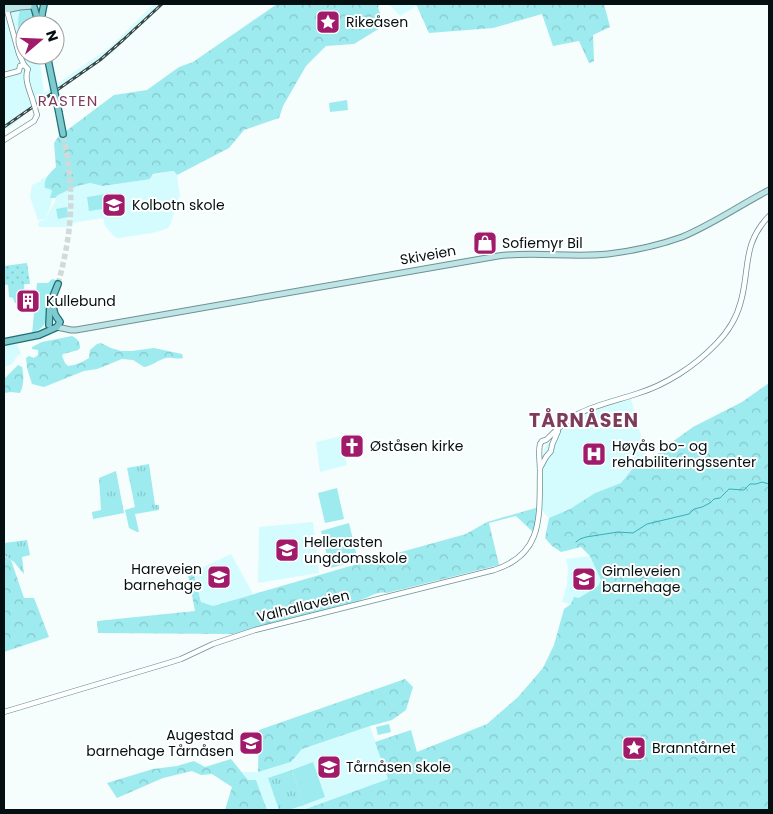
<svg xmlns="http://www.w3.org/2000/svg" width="773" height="814" viewBox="0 0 773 814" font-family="Poppins,sans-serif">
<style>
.built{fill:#d4fcfe}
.grass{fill:#9deaef}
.forest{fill:url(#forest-crowns)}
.park{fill:url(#park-tufts)}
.garden{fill:url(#garden-dots)}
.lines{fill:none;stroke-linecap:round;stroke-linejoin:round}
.stream{stroke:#35b1b7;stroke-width:1}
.primary-tunnel{stroke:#d1d9d9;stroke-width:5.5;stroke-dasharray:5.5 3;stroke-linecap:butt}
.tertiary-casing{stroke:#6c9193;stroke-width:6}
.secondary-casing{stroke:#6c9193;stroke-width:7}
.primary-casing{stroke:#1c7176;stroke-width:8}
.tertiary{stroke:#fff;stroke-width:4.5}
.secondary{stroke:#bfe4e6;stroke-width:5}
.primary{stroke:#7fcace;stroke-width:5.5}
.rail-casing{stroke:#3b4647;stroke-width:3}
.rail{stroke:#fff;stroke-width:1;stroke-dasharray:4;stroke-linecap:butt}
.tertiary-bridge-casing{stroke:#6c9193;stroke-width:6;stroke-linecap:butt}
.primary-bridge-casing{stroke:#1c7176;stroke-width:8;stroke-linecap:butt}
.tertiary-bridge{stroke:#fff;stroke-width:4.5}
.primary-bridge{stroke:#7fcace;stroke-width:5.5}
.labels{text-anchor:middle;stroke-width:4;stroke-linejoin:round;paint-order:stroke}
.poi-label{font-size:14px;fill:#030f10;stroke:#fff;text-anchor:start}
.street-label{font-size:14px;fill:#030f10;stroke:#fff}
.neighbourhood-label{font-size:15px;letter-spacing:1px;fill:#7e3c5d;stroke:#fff}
.district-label{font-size:19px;font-weight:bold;letter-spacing:1px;fill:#7e3c5d;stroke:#fff}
</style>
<defs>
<pattern id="forest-crowns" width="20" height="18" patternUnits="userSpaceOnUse" patternTransform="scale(1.25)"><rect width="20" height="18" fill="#9deaef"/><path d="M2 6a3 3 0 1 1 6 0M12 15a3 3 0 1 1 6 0" fill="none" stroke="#86c8cc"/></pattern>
<pattern id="park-tufts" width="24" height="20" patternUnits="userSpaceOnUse" patternTransform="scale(1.25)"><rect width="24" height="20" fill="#9deaef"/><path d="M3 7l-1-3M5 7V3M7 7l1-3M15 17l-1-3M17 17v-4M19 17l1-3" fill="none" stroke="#86c8cc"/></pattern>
<pattern id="garden-dots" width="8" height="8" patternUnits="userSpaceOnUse" patternTransform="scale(1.25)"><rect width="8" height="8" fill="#9deaef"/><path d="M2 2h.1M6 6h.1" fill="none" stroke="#86c8cc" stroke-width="1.8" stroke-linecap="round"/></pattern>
</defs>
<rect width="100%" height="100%" fill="#f5fdfd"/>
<g class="built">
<polygon points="4,4 34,4 36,25 25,25 25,55 39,55 44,93 110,47 154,4 164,4 113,52 102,61 24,115 8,129 7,127 4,130"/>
<polygon points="389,4 416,4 417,6 400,16"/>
<polygon points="172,171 174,171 177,175 180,196 175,207 171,223 168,228 160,231 152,233 119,238 115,237 105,226 103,218 72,223 72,227 39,227 38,222 47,219 38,220 30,197 32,185 41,181 41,179 47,177 55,191 46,219 50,210 55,202 56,196 77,186 90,183 104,186 144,180 150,179 153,175"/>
<polygon points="17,344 21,354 18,355 12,364 4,367 4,346"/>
<polygon points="631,399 648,462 634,467 621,483 595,493 570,509 549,518 539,507 540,464 545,447 567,425 581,415"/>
<polygon points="342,436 345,448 343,449 347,465 320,472 316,442"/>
<polygon points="313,522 319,573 258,583 259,527"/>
<polygon points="231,554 253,594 213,606 201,602 193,572"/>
<polygon points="590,556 600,577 601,580 598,586 571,604 562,602 567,584 568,568 566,559"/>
<polygon points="370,726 388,779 303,810 267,810 256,780 248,780 242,772 258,772 291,762 302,749"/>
</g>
<g class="grass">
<path d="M27,8L32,10L37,25H25V40L20,32V42C18,30 17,21 20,9Z"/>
<polygon points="347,100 348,110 330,112 329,103"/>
<polygon points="113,193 116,207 89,211 87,197"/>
<polygon points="67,207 68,217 58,219 56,209"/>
<path d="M52,279L56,280C54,287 50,293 49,300C45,318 51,324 32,334L37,283H48Z"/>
<polygon points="24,283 25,306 21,307 20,305 18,306 17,303 15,303 13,298 9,297 8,284"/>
<polygon points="337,488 344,519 325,523 318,493"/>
<polygon points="349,523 358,561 330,568 321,531"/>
<polygon points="389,724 391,732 378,735 376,727"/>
<polygon points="313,762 325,797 304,805 292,770"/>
</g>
<g class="forest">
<path d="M277,4H379L378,8L385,25L354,44L326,46L306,66L283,106L279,118L244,130L229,148L177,175L174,171H172L153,174L150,179L144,180L103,186L90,183L77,186L58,195L55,198H50L52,191L50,189L45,188C43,179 50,173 56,167L54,143L58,137L114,95L147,90L179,67L193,62Z"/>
<polygon points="416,4 604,4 610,27 593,35 594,61 589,63 579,41 553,46 542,14 493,28 429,33"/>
<path d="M72,336C78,339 80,342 80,348L78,350L63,354L62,356L65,363L68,366C76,365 83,362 89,358L90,350L97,344L101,343L111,348L121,351H132L154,348L182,354L183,358C177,360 170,356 163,359C156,361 152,366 144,367L133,360L122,359L97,369L84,371L44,387L32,384L27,368L26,358L29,356L34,358L38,355V350L32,349V347L42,342Z"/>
<path d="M18,365L22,367C24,376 24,385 20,393L11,392L4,393V379Z"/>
<polygon points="769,383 769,810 303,810 388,779 375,742 411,730 417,752 487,724 518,697 543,668 554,645 564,609 571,604 574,597 579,598 598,586 601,580 590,556 581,547 561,552 552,546 545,538 549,518 570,509 595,493 621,483 634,467 648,462 668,445 693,427 742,402"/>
<path d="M539,507L537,519L533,532L516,516L489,523L499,565L387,593C377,591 372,596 363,599C359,601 355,602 351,603L233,634L98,633L97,621L195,611L186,564H191L201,602L213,606L347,567L466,534L487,522Z"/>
<polygon points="4,556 11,560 24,598 34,598 49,637 4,652"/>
<polygon points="405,679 413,687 406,710 392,720 370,726 302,749 291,762 258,772 259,730"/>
<polygon points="231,759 248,780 256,780 267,810 225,810 232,787 212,774 201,775 192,771 163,778 117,798 107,783 153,769 177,766 194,761 205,767"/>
</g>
<g class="park">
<polygon points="149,464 155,505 159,505 159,510 135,514 139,532 137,532 129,528 125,510 135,507 127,468"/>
<polygon points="116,471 124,513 93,519 92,512 101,510 99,478"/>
<polygon points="27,540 30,555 22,557 24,574 14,562 4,555 4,543"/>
<polygon points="292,770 304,805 288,810 279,810 268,778"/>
</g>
<polygon class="garden" points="27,263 30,284 4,285 4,266"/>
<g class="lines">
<polyline class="stream" points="576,542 580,539 586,537 618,532 633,533 647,524 689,514 694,509 702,507 710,503 714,499 720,498 729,489 744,490 750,484 756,484 762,482 769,484"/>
<path class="primary-tunnel" d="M58,284C73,229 75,190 63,134"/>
<g class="tertiary-casing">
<g id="tertiary">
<path d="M6,7L19,54L24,65L28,69C24,78 29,89 32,98"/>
<polyline points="4,75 19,71 20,66 24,65"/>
<polyline points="4,140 34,121 37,115 35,108"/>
<polyline points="540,468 546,457 551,451 552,445 558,431"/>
<path d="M4,712L165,664L181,659L213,644L255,630L494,570C545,554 539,514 540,471C540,462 538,452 540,444L542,441L546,440C555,431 567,420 578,414C595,405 618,400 636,394C666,385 695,366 716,344C728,332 737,317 741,301C750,268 742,244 769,216"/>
</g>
</g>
<g class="secondary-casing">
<g id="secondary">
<polyline points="5,7 17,4"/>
<polyline points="4,9 6,10 20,7 33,6"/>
<path d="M57,327L71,330H76L498,256C534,251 571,258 608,254C632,251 660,245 682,237C713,224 740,205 769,190"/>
</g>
</g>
<g class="primary-casing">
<g id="primary">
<polyline points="34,7 39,24"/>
<polyline points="42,25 42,14 44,4"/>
<polyline points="59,113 63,134"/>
<polyline points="49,325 50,304 58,284"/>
<path d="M4,342L39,335L57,327L60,322C59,320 57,318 56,316C53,312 53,303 53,298"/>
</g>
</g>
<use href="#tertiary" class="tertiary"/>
<use href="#secondary" class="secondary"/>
<use href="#primary" class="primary"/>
<g class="rail-casing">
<polyline id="rail" points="4,127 100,60 123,40 162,4"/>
</g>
<use href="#rail" class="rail"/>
<g class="tertiary-bridge-casing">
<polyline id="tertiary-bridge" points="32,98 35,108"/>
</g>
<g class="primary-bridge-casing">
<polyline id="primary-bridge" points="47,55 59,113"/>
</g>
<use href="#tertiary-bridge" class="tertiary-bridge"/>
<use href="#primary-bridge" class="primary-bridge"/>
</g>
<defs>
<g id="sight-square" transform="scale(1.25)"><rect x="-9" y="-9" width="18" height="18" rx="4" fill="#a01b6a" stroke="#fff"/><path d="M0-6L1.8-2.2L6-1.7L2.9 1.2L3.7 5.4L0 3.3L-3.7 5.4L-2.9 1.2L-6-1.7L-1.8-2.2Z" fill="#fff"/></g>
<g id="school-square" transform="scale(1.25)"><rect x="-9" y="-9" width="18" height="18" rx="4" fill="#a01b6a" stroke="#fff"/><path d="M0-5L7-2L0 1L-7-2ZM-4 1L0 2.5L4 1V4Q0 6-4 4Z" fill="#fff"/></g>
<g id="shop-square" transform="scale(1.25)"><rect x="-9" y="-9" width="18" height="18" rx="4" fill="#a01b6a" stroke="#fff"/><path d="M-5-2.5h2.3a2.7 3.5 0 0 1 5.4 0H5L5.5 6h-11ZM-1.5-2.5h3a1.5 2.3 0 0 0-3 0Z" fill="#fff"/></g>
<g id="building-square" transform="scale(1.25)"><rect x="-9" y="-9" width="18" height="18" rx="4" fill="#a01b6a" stroke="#fff"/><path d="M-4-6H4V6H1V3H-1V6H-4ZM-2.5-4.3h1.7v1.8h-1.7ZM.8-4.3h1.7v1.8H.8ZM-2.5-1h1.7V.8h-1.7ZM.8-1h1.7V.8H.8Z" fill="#fff"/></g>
<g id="church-square" transform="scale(1.25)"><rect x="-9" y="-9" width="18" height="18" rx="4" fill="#a01b6a" stroke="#fff"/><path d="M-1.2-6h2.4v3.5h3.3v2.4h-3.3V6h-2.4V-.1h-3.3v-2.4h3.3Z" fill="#fff"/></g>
<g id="hospital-square" transform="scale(1.25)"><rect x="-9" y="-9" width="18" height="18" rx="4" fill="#a01b6a" stroke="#fff"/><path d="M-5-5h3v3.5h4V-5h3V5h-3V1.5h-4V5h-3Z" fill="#fff"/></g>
</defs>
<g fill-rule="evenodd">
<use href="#sight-square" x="328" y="22"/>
<use href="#school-square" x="114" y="205"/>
<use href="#shop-square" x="485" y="243"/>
<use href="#building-square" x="28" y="301"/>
<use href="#church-square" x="352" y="446"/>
<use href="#hospital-square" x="594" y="454"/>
<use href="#school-square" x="287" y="550"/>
<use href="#school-square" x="219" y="577"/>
<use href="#school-square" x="584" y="579"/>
<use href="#school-square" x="251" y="743"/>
<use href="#sight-square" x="634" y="748"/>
<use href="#school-square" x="329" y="767"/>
</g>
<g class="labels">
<g class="poi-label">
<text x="346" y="27">Rikeåsen</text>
<text x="132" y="210">Kolbotn skole</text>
<text x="502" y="248">Sofiemyr Bil</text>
<text x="46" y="306">Kullebund</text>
<text x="370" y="451">Øståsen kirke</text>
<text x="612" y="451">Høyås bo- og<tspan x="612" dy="16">rehabiliteringssenter</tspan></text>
<text x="304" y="547">Hellerasten<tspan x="304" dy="16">ungdomsskole</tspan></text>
<text x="202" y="574" text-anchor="end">Hareveien<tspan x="202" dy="16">barnehage</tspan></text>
<text x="602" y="576">Gimleveien<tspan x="602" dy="16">barnehage</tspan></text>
<text x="234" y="740" text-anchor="end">Augestad<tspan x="234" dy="16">barnehage Tårnåsen</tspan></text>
<text x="652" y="753">Branntårnet</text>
<text x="346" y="772">Tårnåsen skole</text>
</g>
<g class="street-label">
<text transform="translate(428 255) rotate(-10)" y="5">Skiveien</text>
<text transform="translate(303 606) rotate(-14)" y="5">Valhallaveien</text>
</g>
<g class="neighbourhood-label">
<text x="68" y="106">RASTEN</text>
</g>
<g class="district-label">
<text x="584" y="427">TÅRNÅSEN</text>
</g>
</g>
<rect width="773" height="814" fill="none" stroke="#030f10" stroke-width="10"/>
<g transform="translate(40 40) rotate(71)"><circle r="24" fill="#ffffff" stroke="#9a9f9f"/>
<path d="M0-4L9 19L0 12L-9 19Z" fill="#a01b6a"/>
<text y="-8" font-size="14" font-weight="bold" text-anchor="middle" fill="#030f10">N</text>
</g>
</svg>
